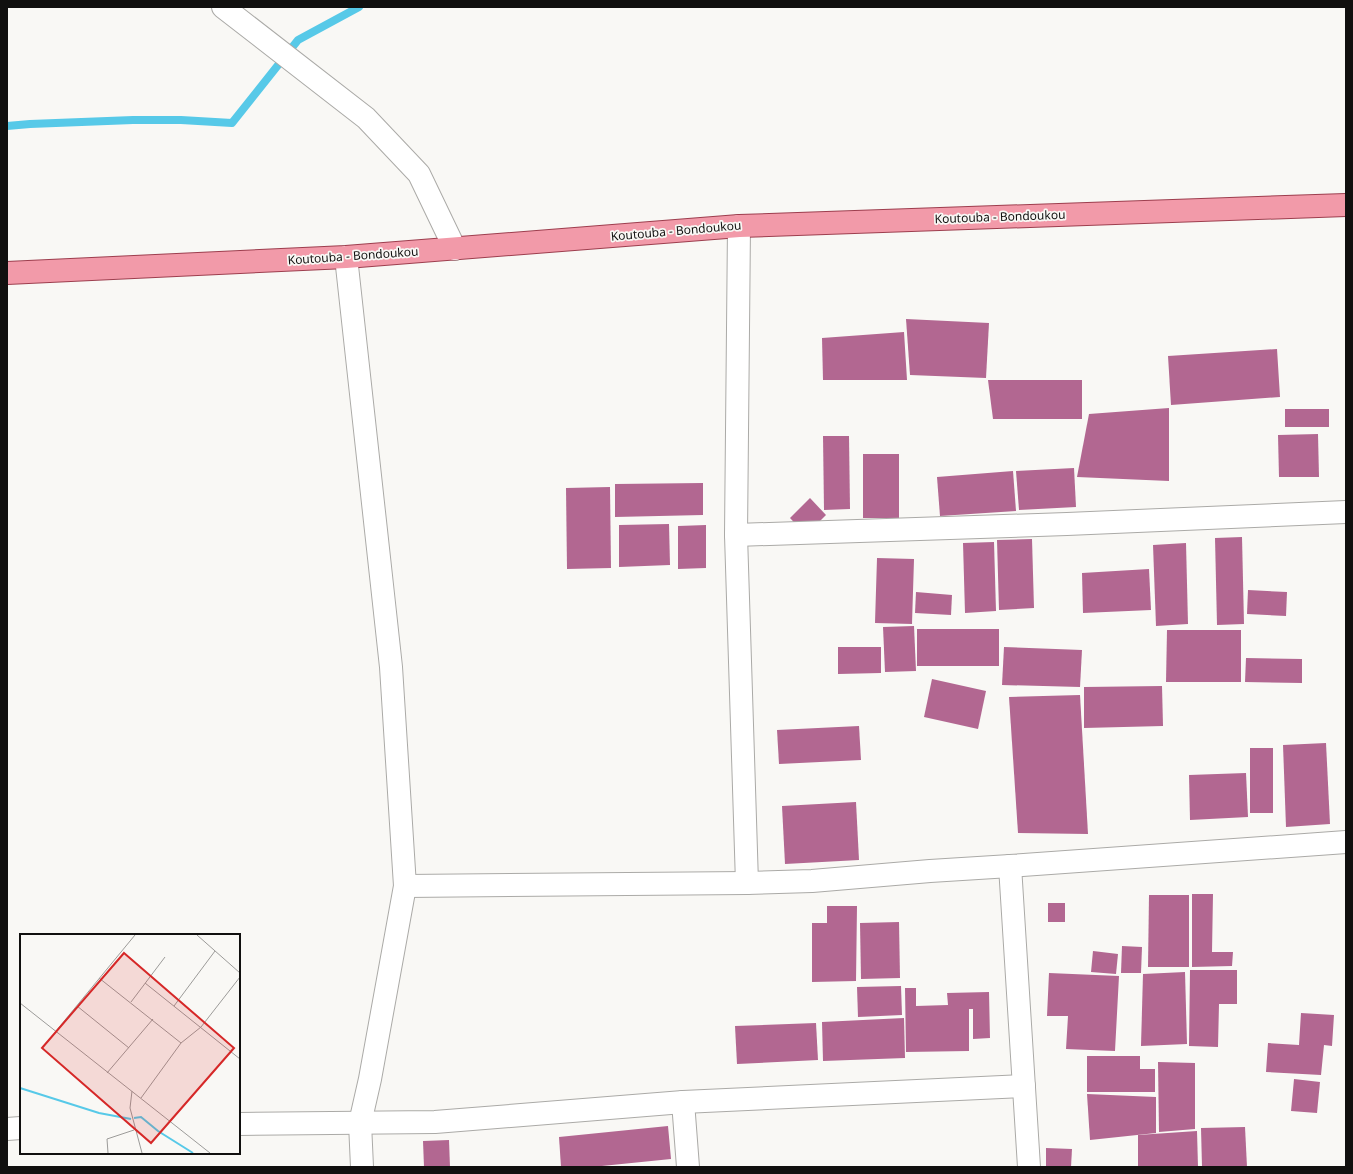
<svg xmlns="http://www.w3.org/2000/svg" width="1353" height="1174" viewBox="0 0 1353 1174" font-family="'Noto Sans',sans-serif">
<style>
.lines{fill:none;stroke-linecap:round;stroke-linejoin:round}
.stream{stroke:#57c9e8;stroke-width:8}
.building{fill:#b26791}
.minor-casing{stroke:#abaaa7;stroke-width:24}
.major-casing{stroke:#9d3e4e;stroke-width:24}
.minor{stroke:#fff;stroke-width:22}
.major{stroke:#f29aa9;stroke-width:22}
.labels{text-anchor:middle;stroke-width:3.5;stroke-linejoin:round;paint-order:stroke}
.street-label{font-size:12px;fill:#11100f;stroke:#f9f8f5}
.inset-river{fill:none;stroke:#57c9e8;stroke-width:2}
.inset-road{fill:none;stroke:#9c9b99;stroke-width:1}
.view{fill:#d62828;fill-opacity:0.15;stroke:#d62828;stroke-width:2}
.inset-edge{fill:none;stroke:#11100f;stroke-width:2}
</style>
<rect width="100%" height="100%" fill="#f9f8f5"/>
<g class="lines">
<polyline class="stream" points="7,126 30,124 133,120 181,120 232,123 298,40 359,7"/>
</g>
<g class="building">
<polygon points="906,319 989,323 986,378 910,375"/>
<polygon points="904,332 907,380 823,380 822,338"/>
<polygon points="1277,349 1280,397 1171,405 1168,356"/>
<polygon points="988,380 1082,380 1082,419 993,419"/>
<polygon points="1169,408 1169,481 1077,477 1089,414"/>
<rect x="1285" y="409" width="44" height="18"/>
<polygon points="1318,434 1319,477 1279,477 1278,435"/>
<polygon points="823,436 849,436 850,509 824,510"/>
<rect x="863" y="454" width="36" height="64"/>
<polygon points="1074,468 1076,507 1019,510 1016,471"/>
<polygon points="1013,471 1016,511 940,516 937,477"/>
<polygon points="703,483 703,515 615,517 615,484"/>
<polygon points="610,487 611,568 567,569 566,488"/>
<polygon points="810,498 826,515 806,535 790,518"/>
<polygon points="669,524 670,565 619,567 619,525"/>
<polygon points="706,525 706,568 678,569 678,526"/>
<polygon points="1242,537 1244,624 1217,625 1215,538"/>
<polygon points="1032,539 1034,608 999,610 997,540"/>
<polygon points="994,542 996,611 965,613 963,543"/>
<polygon points="1186,543 1188,624 1156,626 1153,545"/>
<polygon points="877,558 914,559 912,624 875,623"/>
<polygon points="1149,569 1151,610 1083,613 1082,573"/>
<polygon points="1248,590 1287,592 1286,616 1247,614"/>
<polygon points="916,592 952,595 951,615 915,613"/>
<polygon points="914,626 916,671 885,672 883,627"/>
<rect x="917" y="629" width="82" height="37"/>
<polygon points="1167,630 1241,630 1241,682 1166,682"/>
<polygon points="838,647 881,647 881,673 838,674"/>
<polygon points="1004,647 1082,650 1080,687 1002,685"/>
<polygon points="1246,658 1302,659 1302,683 1245,682"/>
<polygon points="932,679 986,691 978,729 924,717"/>
<polygon points="1162,686 1163,726 1084,728 1084,687"/>
<polygon points="1080,695 1088,834 1018,833 1009,697"/>
<polygon points="859,726 861,760 779,764 777,730"/>
<polygon points="1326,743 1330,824 1286,827 1283,745"/>
<rect x="1250" y="748" width="23" height="65"/>
<polygon points="1246,773 1248,817 1190,820 1189,775"/>
<polygon points="856,802 859,860 785,864 782,806"/>
<polygon points="1192,894 1213,894 1212,952 1233,952 1232,966 1192,967"/>
<polygon points="1149,895 1189,895 1189,967 1148,967"/>
<rect x="1048" y="903" width="17" height="19"/>
<polygon points="827,906 857,906 856,981 812,982 812,923 827,923"/>
<polygon points="899,922 900,978 861,979 860,923"/>
<polygon points="1122,946 1142,947 1141,973 1121,973"/>
<polygon points="1093,951 1118,954 1116,974 1091,972"/>
<polygon points="1190,970 1237,970 1237,1004 1219,1004 1218,1047 1189,1046"/>
<polygon points="1185,972 1187,1044 1141,1046 1143,974"/>
<polygon points="1049,973 1119,976 1115,1051 1066,1049 1068,1016 1047,1016"/>
<polygon points="901,986 902,1015 858,1017 857,987"/>
<polygon points="905,988 916,988 916,1006 948,1005 947,993 989,992 990,1038 973,1039 973,1009 969,1009 969,1051 906,1052"/>
<polygon points="1301,1013 1334,1015 1332,1046 1324,1045 1321,1075 1266,1072 1268,1043 1299,1045"/>
<polygon points="904,1018 905,1058 823,1061 822,1022"/>
<polygon points="816,1023 818,1060 737,1064 735,1026"/>
<polygon points="1087,1056 1140,1056 1140,1069 1155,1069 1155,1092 1087,1092"/>
<polygon points="1158,1062 1195,1063 1195,1129 1159,1132"/>
<polygon points="1294,1079 1320,1082 1317,1113 1291,1111"/>
<polygon points="1087,1094 1156,1097 1156,1133 1090,1140"/>
<polygon points="668,1126 671,1159 592,1167 561,1167 559,1137"/>
<polygon points="1245,1127 1247,1167 1202,1167 1201,1128"/>
<polygon points="1197,1131 1198,1167 1138,1167 1138,1135"/>
<polygon points="449,1140 450,1167 424,1167 423,1141"/>
<polygon points="1046,1148 1072,1149 1071,1167 1046,1166"/>
</g>
<g class="lines">
<g class="minor-casing">
<g id="minor">
<polyline points="223,7 366,118 419,174 455,249"/>
<polyline points="739,226 736,535 747,883"/>
<polyline points="346,257 391,667 405,886 370,1079 360,1123 362,1167"/>
<polyline points="736,535 1067,524 1346,512"/>
<polyline points="1010,866 1029,1167"/>
<polyline points="405,886 747,883 812,881 930,871 1010,866 1346,842"/>
<polyline points="683,1102 688,1167"/>
<polyline points="239,1124 435,1122 683,1102 1024,1086"/>
<polyline points="7,1129 21,1128"/>
</g>
</g>
<g class="major-casing">
<polyline id="major" points="7,273 346,257 739,226 1346,205"/>
</g>
<use href="#minor" class="minor"/>
<use href="#major" class="major"/>
</g>
<g class="labels">
<g class="street-label">
<text transform="translate(1000 217) rotate(-2)" y="4">Koutouba - Bondoukou</text>
<text transform="translate(676 231) rotate(-5)" y="4">Koutouba - Bondoukou</text>
<text transform="translate(353 256) rotate(-4)" y="4">Koutouba - Bondoukou</text>
</g>
</g>
<g transform="translate(20 934)">
<rect width="220" height="220" fill="#f9f8f5"/>
<path class="inset-river" d="M0,154L79,179L111,185M114,184L121,183L138,197L173,219"/>
<path class="inset-road" d="M177,1L220,39M79,44L161,109M125,49L220,125M111,68L145,23M0,69L190,219M57,72L109,114M154,72L195,17M36,97L115,1M87,139L133,85M112,157L110,174L122,219M121,164L161,109L181,93L220,43M88,219L87,205L114,196"/>
<path class="view" d="M104,19L214,114L131,209L22,114Z"/>
<rect width="220" height="220" class="inset-edge"/>
</g>
<rect width="1353" height="1174" fill="none" stroke="#11100f" stroke-width="16"/>
</svg>
